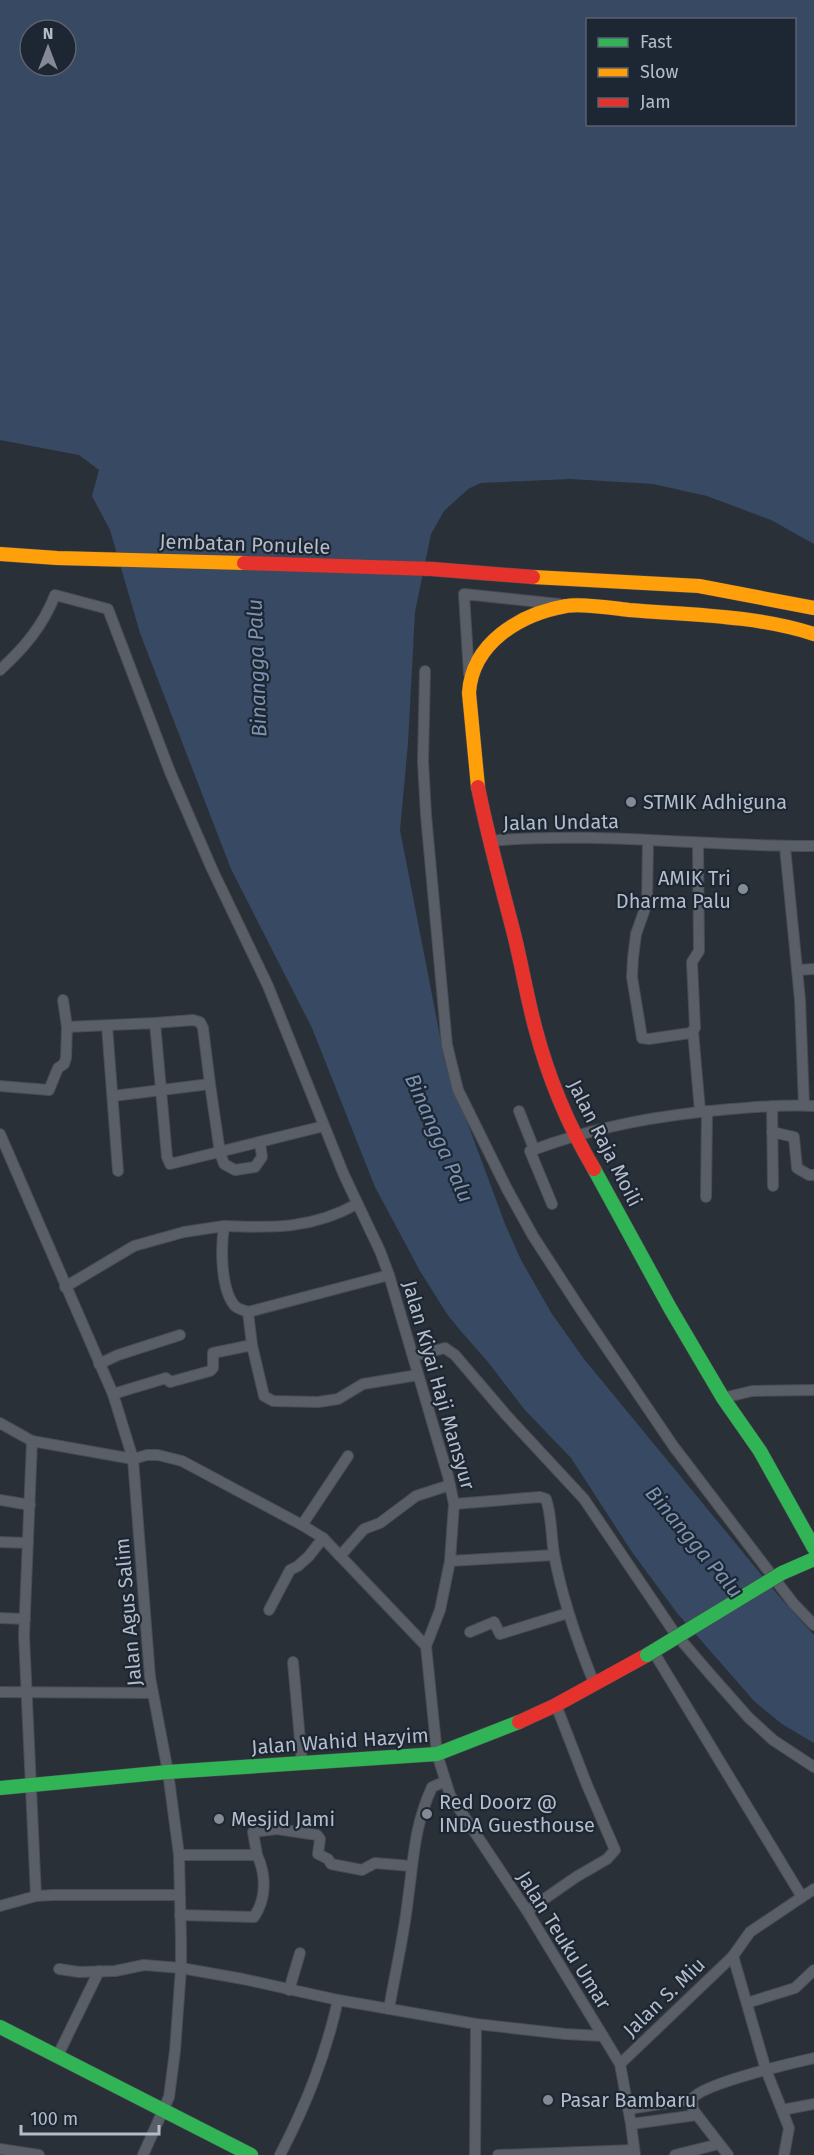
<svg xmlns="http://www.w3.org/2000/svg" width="814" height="2155" viewBox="0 0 814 2155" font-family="'Fira Sans',sans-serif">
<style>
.water{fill:#384963;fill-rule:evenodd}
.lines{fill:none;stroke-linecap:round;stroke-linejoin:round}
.street-casing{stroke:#484c53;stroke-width:12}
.fast-casing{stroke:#484c53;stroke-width:15}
.slow-casing{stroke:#484c53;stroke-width:15}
.jam-casing{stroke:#484c53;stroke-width:15}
.street{stroke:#5a5e66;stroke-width:10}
.fast{stroke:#30b455;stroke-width:14}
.slow{stroke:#ff9f0a;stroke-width:14}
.jam{stroke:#e5322d;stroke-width:14}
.fast-bridge-casing{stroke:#484c53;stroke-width:15;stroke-linecap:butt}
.fast-bridge{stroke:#30b455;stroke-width:14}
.poi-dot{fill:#848b96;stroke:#1d2633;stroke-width:2}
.labels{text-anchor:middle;stroke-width:4.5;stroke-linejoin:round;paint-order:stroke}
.street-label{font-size:20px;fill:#b4bcc9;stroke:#1d2633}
.poi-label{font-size:20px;fill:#b4bcc9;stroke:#1d2633;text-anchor:start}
.water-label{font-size:21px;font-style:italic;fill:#7c92b1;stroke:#1d2633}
</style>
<rect width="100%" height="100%" fill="#2a3038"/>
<path class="water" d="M0,0H814V544L771,520L707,496L653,484L570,479L481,483L468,489L444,511L431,534L415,612L408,743L400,830L445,1062L505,1224L521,1260L552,1314L584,1359L783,1601L814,1635V1743L782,1724L755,1702L677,1613L632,1552L571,1458L524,1409L488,1362L459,1329L447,1314L420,1271L375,1187L312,1028L231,869L140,633L110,530L92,496L99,470L79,455L0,440ZM588,20H794V124H588ZM30,30H66V66H30Z"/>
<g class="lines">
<g class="street-casing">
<g id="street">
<path d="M0,670C24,648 43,626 55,595L108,609L170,772L212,869L268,986L344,1175L380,1251L389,1275L448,1476L454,1504L450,1561L440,1610L426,1646"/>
<polyline points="425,671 423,761 426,815 447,1045 458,1090 507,1189 533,1236 581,1310 674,1447 793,1603 814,1625"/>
<polyline points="469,674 464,594 559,604"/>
<path d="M489,841C597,831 705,847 814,846"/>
<polyline points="648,841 647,903 636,934 633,958 632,977 642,1038 649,1039 690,1033 695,1028 692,962 699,951 698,844"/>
<polyline points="785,847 800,1000 804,1105"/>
<polyline points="797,970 814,969"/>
<polyline points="107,1026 118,1171"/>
<polyline points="67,1027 155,1023 167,1157 170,1164 324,1126"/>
<polyline points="693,1031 700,1111"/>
<polyline points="210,1084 220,1153 224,1164 235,1170 255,1167 262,1157 260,1143"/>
<polyline points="0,1086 49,1090 58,1068 64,1064 66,1058 67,1027 63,1000"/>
<polyline points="113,1096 210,1084 203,1028 200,1022 193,1020 155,1023"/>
<polyline points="772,1106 773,1186"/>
<polyline points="519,1111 534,1149"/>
<polyline points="772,1132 794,1137 797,1168 809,1175 814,1175"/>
<polyline points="0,1134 113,1394 133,1459 150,1677 168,1772 179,1855 181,1940 181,1968 175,2051 169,2097 143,2155"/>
<polyline points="706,1197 707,1111"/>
<path d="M552,1204L530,1151C597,1126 660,1115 731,1109C759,1107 786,1104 814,1106"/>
<path d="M224,1226C273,1228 312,1229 357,1204"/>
<path d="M65,1287L134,1246L184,1232L224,1226C221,1246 220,1289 235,1306C238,1309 243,1310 248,1312L252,1345L264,1396L273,1401L318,1402L338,1399L363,1384L418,1375"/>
<polyline points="248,1312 389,1275"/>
<polyline points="413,1356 445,1348 455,1355 507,1416 584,1499 674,1632 710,1674 748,1717 773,1740 814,1767"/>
<polyline points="99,1364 118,1355 180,1335"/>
<polyline points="113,1394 166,1378 170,1382 210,1371 213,1368 213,1353 252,1345"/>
<polyline points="723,1398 752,1391 814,1390"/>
<polyline points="0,1423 32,1441 133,1459 147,1455 158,1455 182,1461 302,1525 323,1538 426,1646 437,1754 450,1795 527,1911 620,2064 631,2124 635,2155"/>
<polyline points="32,1441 24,1636 36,1896"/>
<polyline points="0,1500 30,1505"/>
<path d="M454,1504L540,1497L546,1499C552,1517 551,1536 554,1554C562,1599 577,1641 594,1683"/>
<polyline points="302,1525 348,1456"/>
<polyline points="0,1542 28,1543"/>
<polyline points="340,1556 364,1529 380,1523 416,1496 450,1485"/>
<polyline points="450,1561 554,1555"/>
<polyline points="269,1610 290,1570 298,1566 309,1556 323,1538"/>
<polyline points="0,1618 25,1619"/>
<polyline points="470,1632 494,1622 500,1634 568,1613"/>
<polyline points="653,1651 802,1897 750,1932 733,1956 766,2070 789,2128 784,2155"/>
<polyline points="293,1662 302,1763"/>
<polyline points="0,1692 153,1693"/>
<polyline points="179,1855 257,1855 253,1832 277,1829 317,1835 320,1839 318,1854 328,1859 331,1864 362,1870 375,1863 411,1866"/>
<polyline points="802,1897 814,1889"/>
<polyline points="0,1906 36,1896 53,1895 179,1895"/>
<polyline points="527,1911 576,1877 607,1859 615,1850 587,1785 556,1705"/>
<path d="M180,1915L254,1917C267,1898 266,1874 257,1855"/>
<polyline points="59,1969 79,1972 115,1971 144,1965 181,1968 243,1979 338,2000 476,2024 565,2034 603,2036"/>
<polyline points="289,1990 300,1953"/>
<polyline points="747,2003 795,1988 814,1970"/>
<path d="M389,2009C395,1973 404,1936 408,1899C414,1856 414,1827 432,1787L444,1782"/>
<polyline points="57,2057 99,1971"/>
<polyline points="620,2064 733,1956"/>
<polyline points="628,2109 692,2099"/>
<polyline points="782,2110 814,2104"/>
<polyline points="631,2124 697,2115"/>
<polyline points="0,2149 39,2155"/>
<path d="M280,2155C307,2103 325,2057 338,2000"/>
<polyline points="475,2155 476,2024"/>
<polyline points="498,2155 634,2150"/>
<polyline points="675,2155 719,2144"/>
<path d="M728,2155L697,2115L693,2109L692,2099C702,2084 792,2063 814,2058"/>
</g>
</g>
<g class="fast-casing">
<g id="fast">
<polyline points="594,1169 670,1308 723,1398 760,1451 814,1548"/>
<polyline points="782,1573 814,1559"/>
<polyline points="0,1788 168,1772 437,1754 519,1722"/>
<polyline points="0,2027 251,2155"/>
</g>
</g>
<g class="slow-casing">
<g id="slow">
<polyline points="0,554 57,558 244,563"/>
<polyline points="533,577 699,586 814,608"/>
<path d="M478,787L469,693C472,643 520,614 566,606C581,603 612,608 629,610C691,615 755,615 814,634"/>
</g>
</g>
<g class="jam-casing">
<g id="jam">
<polyline points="244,563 432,569 533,577"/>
<path d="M478,787C488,838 502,887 515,938C522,967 527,997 535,1027C548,1077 568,1125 594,1169"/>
<polyline points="519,1722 556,1705 647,1655"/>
</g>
</g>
<use href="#street" class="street"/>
<use href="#fast" class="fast"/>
<use href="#slow" class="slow"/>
<use href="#jam" class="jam"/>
<g class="fast-bridge-casing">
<polyline id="fast-bridge" points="647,1655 782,1573"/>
</g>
<use href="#fast-bridge" class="fast-bridge"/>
</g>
<g class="poi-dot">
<circle cx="631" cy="802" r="6"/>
<circle cx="743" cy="889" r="6"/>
<circle cx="427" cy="1814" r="6"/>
<circle cx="219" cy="1819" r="6"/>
<circle cx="548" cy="2100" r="6"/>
</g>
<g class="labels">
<g class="street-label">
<text transform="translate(245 544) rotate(2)" y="7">Jembatan Ponulele</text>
<text transform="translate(561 822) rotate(-1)" y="7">Jalan Undata</text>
<text transform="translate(605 1143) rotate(63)" y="7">Jalan Raja Moili</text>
<text transform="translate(439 1385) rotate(74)" y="7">Jalan Kiyai Haji Mansyur</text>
<text transform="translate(128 1612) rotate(-95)" y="7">Jalan Agus Salim</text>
<text transform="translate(340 1741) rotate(-4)" y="7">Jalan Wahid Hazyim</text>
<text transform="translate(564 1940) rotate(58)" y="7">Jalan Teuku Umar</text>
<text transform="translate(664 1997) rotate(-44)" y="7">Jalan S. Miu</text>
</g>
<g class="poi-label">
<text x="643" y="809">STMIK Adhiguna</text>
<text x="731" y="885" text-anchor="end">AMIK Tri<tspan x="731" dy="23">Dharma Palu</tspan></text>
<text x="439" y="1809">Red Doorz @<tspan x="439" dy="23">INDA Guesthouse</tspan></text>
<text x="231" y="1826">Mesjid Jami</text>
<text x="560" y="2107">Pasar Bambaru</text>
</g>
<g class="water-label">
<text transform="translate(257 668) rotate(-92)" y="7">Binangga Palu</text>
<text transform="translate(439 1138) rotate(66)" y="7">Binangga Palu</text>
<text transform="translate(694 1542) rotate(50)" y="7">Binangga Palu</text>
</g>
</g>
<rect x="586" y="18" width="210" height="108" fill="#1d2633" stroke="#59626f" stroke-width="1.5"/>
<rect x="598" y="38" width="30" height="9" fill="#30b455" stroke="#59626f" stroke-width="1.5"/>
<text x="640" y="48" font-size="18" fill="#b4bcc9">Fast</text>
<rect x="598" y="68" width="30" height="9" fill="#ff9f0a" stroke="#59626f" stroke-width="1.5"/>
<text x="640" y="78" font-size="18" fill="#b4bcc9">Slow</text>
<rect x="598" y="98" width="30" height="9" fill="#e5322d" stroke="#59626f" stroke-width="1.5"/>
<text x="640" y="108" font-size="18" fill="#b4bcc9">Jam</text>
<g transform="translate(48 48)"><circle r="28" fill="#1d2633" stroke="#59626f" stroke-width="1.5"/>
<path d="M0-4.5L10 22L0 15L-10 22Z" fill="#848b96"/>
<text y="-9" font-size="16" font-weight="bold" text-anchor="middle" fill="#b4bcc9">N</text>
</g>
<path d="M21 2125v9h138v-9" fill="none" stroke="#b4bcc9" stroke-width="3"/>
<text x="30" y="2125" font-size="18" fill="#b4bcc9" stroke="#1d2633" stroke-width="4.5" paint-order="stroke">100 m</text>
</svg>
